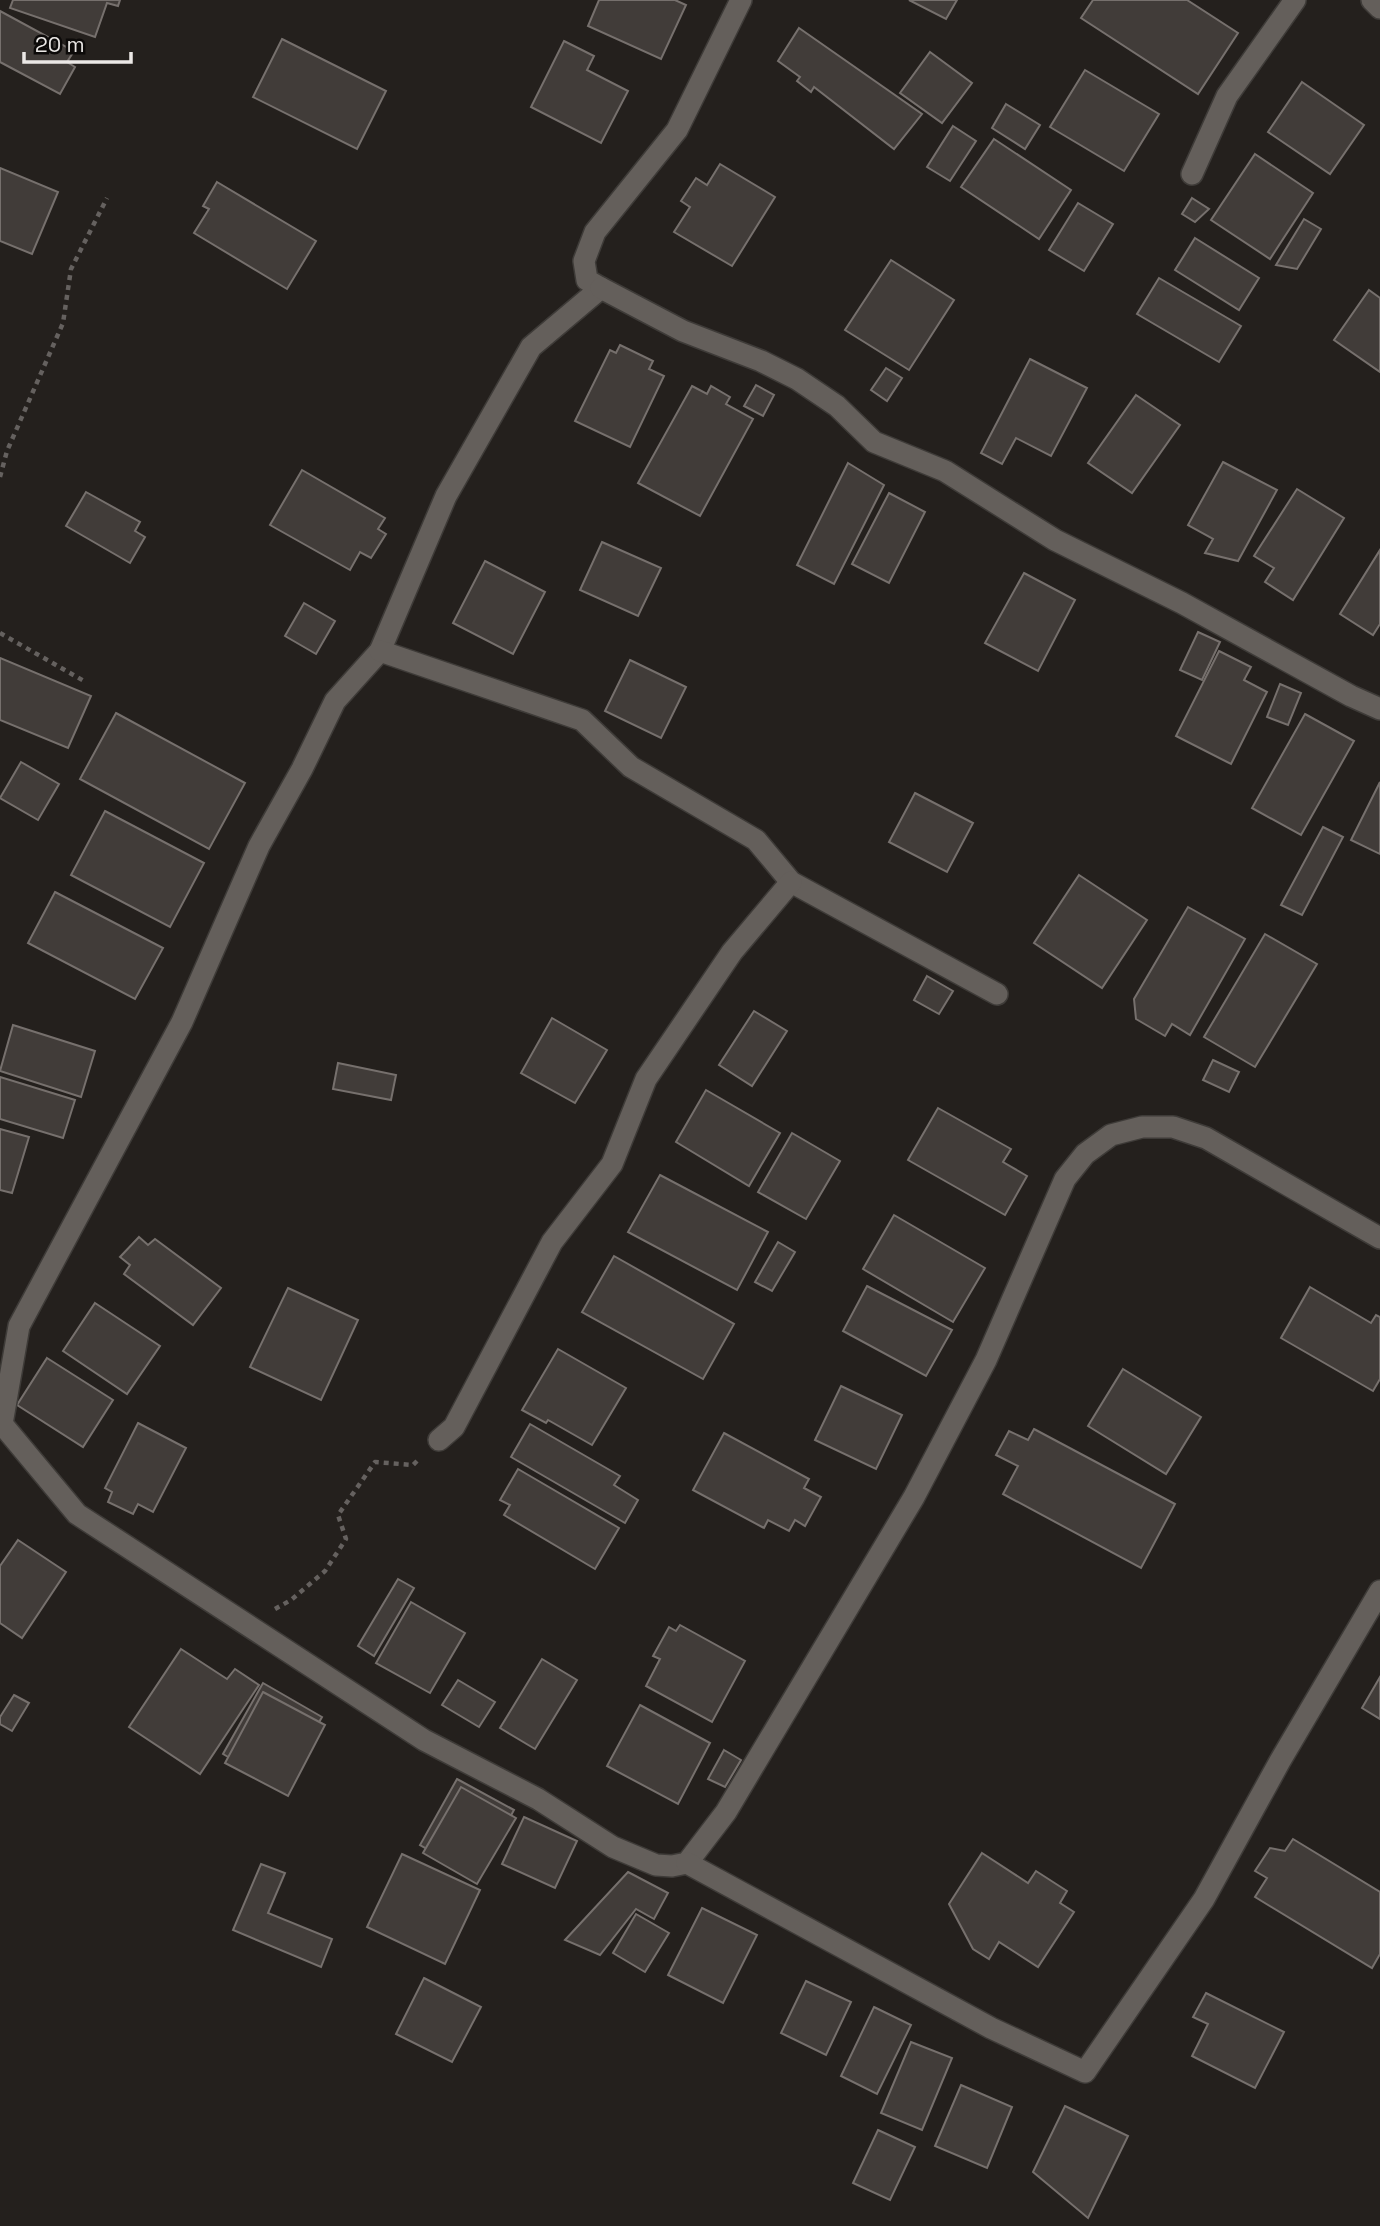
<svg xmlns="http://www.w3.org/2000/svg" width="1380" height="2226" viewBox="0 0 1380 2226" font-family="'Space Grotesk',sans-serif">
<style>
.building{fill:#413c39;stroke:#76706d;stroke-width:2}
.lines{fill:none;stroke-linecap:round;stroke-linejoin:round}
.minor-casing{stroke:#3e3b38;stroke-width:24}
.path{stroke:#65615f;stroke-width:4.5;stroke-dasharray:5 5;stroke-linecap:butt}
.minor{stroke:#645f5b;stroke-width:21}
</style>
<rect width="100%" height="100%" fill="#24201d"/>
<g class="building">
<polygon points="13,0 120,0 118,6 107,3 95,37 10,8"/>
<polygon points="599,0 675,0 686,5 661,59 588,26"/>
<polygon points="909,0 957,0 946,19"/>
<polygon points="1093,0 1187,0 1238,33 1198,94 1081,18"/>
<polygon points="0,11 74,51 67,62 75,67 60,94 0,62"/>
<polygon points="799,28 922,114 894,149 814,87 811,92 797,81 800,77 778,61"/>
<polygon points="282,39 386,91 357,149 253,97"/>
<polygon points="564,41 594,56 587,70 628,91 601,143 531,107"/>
<polygon points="930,52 972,83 942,123 900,93"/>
<polygon points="1085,70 1159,114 1124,171 1050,127"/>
<polygon points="1302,82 1364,125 1330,174 1268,132"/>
<polygon points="1006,104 1040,125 1025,149 992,128"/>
<polygon points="953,126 976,141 950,181 927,167"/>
<polygon points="994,139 1071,190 1039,239 961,187"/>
<polygon points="1255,154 1313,193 1270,259 1211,220"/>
<polygon points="720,164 775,197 732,266 674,232 690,207 681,201 696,178 707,185"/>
<polygon points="0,168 58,192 32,254 0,241"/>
<polygon points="217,182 316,241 287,289 194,233 209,209 203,206"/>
<polygon points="1192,198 1209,209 1195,222 1182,214"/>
<polygon points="1078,203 1113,224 1084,271 1049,250"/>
<polygon points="1304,219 1321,229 1297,269 1276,265"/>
<polygon points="1195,238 1259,278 1239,310 1175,270"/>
<polygon points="891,260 954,300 909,370 845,330"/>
<polygon points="1159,278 1241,326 1219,362 1137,314"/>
<polygon points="1369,290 1380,298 1380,372 1334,340"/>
<polygon points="620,345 653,361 649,369 664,376 630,447 575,421 610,350 616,353"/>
<polygon points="1030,359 1087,388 1051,456 1016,438 1002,464 981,453"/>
<polygon points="886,368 902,378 887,401 871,390"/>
<polygon points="756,385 774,395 763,416 744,406"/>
<polygon points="692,386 707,394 711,386 730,397 726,404 753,419 700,516 638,483"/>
<polygon points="1136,395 1180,425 1132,493 1088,463"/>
<polygon points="1223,462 1277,490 1238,561 1205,553 1213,539 1188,525"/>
<polygon points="848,463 884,485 834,584 797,565"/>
<polygon points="302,470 385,518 378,529 386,534 371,558 360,552 350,570 270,525"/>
<polygon points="1297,489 1344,518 1293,600 1265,582 1274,568 1254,556"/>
<polygon points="86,492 140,522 135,531 145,537 130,563 66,526"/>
<polygon points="889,493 925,512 889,583 852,564"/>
<polygon points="602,542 661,568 638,616 580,590"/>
<polygon points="1380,550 1380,624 1373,635 1340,614"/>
<polygon points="485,561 545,592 513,654 453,623"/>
<polygon points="1024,573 1075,600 1038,671 985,643"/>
<polygon points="304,603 335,621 316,654 285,636"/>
<polygon points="1198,632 1220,642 1202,680 1180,670"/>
<polygon points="1219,651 1251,667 1244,680 1267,692 1231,764 1176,736"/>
<polygon points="0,658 91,696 68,748 0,720"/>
<polygon points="630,660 686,687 661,738 605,711"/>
<polygon points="1280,684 1301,693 1288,725 1267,717"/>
<polygon points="116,713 245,783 209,849 80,779"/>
<polygon points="1305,714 1354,741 1301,835 1252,808"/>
<polygon points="21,762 59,784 38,820 0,798"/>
<polygon points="1380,782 1380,854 1351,840"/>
<polygon points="915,793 973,823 947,872 889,842"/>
<polygon points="105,811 204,863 170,927 71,875"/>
<polygon points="1323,827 1343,837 1302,915 1281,905"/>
<polygon points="1079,875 1147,920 1102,988 1034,943"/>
<polygon points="55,892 163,948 135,999 28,943"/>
<polygon points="1188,907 1245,939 1190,1035 1172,1024 1165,1036 1136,1019 1134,999"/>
<polygon points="1265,934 1317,964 1255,1067 1204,1037"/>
<polygon points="927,976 953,991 939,1014 914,1000"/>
<polygon points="754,1011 787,1031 752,1086 719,1065"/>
<polygon points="552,1018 607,1050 575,1103 521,1073"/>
<polygon points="13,1025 95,1051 81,1097 0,1071"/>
<polygon points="1213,1060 1239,1072 1229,1092 1203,1080"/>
<polygon points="338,1063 396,1075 391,1100 333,1089"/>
<polygon points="0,1077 75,1100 63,1138 0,1119"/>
<polygon points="706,1090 780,1133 749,1186 676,1142"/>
<polygon points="938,1108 1011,1149 1003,1162 1027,1176 1005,1215 908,1160"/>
<polygon points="0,1129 29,1137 12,1193 0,1190"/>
<polygon points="792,1133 840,1161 806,1219 758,1192"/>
<polygon points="660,1175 768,1232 737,1290 628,1232"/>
<polygon points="894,1215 985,1268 953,1322 863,1269"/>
<polygon points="139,1237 148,1245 155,1239 221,1288 193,1325 124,1274 130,1265 120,1257"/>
<polygon points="778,1242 795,1252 772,1291 755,1282"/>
<polygon points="614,1256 734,1324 703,1379 582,1312"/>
<polygon points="867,1286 952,1330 926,1376 843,1331"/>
<polygon points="1310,1287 1371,1323 1376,1315 1380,1317 1380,1379 1373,1391 1281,1338"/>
<polygon points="288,1288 358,1320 321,1400 250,1367"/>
<polygon points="95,1303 160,1346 127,1394 63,1351"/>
<polygon points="558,1349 626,1388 592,1445 548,1420 546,1423 522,1410"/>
<polygon points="47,1358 113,1400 83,1447 17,1405"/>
<polygon points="1123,1369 1201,1417 1166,1474 1088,1426"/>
<polygon points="841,1386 902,1415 876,1469 815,1440"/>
<polygon points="138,1423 186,1448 153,1512 138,1504 133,1514 108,1502 112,1492 105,1488"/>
<polygon points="530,1424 620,1476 614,1485 638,1500 625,1523 511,1457"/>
<polygon points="1034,1429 1175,1504 1141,1568 1003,1494 1018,1466 996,1455 1009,1431 1028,1440"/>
<polygon points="724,1433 809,1479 804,1488 821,1497 805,1526 795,1520 789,1531 768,1520 764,1528 693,1490"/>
<polygon points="518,1469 619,1528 595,1569 504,1515 510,1505 500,1500"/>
<polygon points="18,1540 66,1572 22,1638 0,1623 0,1566"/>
<polygon points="398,1579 414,1588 374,1656 358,1646"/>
<polygon points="411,1602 465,1633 430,1693 376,1663"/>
<polygon points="680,1625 745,1661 712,1722 646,1686 660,1659 653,1656 669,1627 676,1631"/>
<polygon points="181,1649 227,1679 235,1669 259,1685 200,1774 129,1727"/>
<polygon points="542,1659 577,1680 535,1749 500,1728"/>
<polygon points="1380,1677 1380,1719 1362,1708"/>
<polygon points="458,1680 495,1702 479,1727 442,1705"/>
<polygon points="263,1683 322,1717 281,1788 223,1754"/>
<polygon points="263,1692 325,1725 288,1796 225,1763"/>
<polygon points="14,1695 29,1703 12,1731 0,1724 0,1717"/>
<polygon points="640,1705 710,1743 678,1804 607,1766"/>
<polygon points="724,1750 741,1760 725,1787 708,1779"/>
<polygon points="457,1779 514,1810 477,1877 420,1845"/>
<polygon points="461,1787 516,1818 477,1884 423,1853"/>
<polygon points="524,1817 577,1841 555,1888 502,1864"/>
<polygon points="1293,1839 1380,1892 1380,1954 1372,1968 1255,1897 1267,1878 1255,1871 1270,1848 1285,1851"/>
<polygon points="982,1853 1028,1883 1036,1871 1067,1891 1060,1903 1074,1912 1038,1967 999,1942 989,1959 973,1949 949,1904"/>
<polygon points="402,1854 480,1890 445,1964 367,1927"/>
<polygon points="261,1864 285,1873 268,1913 332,1939 321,1967 233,1930"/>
<polygon points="628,1872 668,1893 654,1919 636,1909 600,1955 565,1940"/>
<polygon points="702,1908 757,1935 723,2003 668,1975"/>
<polygon points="636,1914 669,1933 645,1972 613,1953"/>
<polygon points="424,1978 481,2007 452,2062 396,2034"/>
<polygon points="806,1981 851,2002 826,2055 781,2033"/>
<polygon points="1206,1993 1284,2032 1255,2088 1192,2056 1208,2024 1193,2017"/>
<polygon points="874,2007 911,2025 877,2094 841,2076"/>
<polygon points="911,2042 952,2058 922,2130 881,2113"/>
<polygon points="961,2085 1012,2107 987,2168 935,2146"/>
<polygon points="1065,2106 1128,2136 1088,2218 1033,2172"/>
<polygon points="878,2130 915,2147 890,2200 853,2183"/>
</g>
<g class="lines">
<g class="minor-casing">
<g id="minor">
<polyline points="741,0 677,130 595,232 584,261 587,280 601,288 531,347 446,496 380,651 335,701 302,769 259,846 182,1022 19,1326 2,1424 77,1514 424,1740 538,1799 613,1847 656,1865 672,1866 687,1863 726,1812 914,1497 986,1360 1065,1179 1085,1154 1111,1135 1142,1127 1173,1127 1206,1138 1380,1238"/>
<polyline points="1372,0 1380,8"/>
<polyline points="1192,174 1227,96 1295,0"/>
<polyline points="601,288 683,331 761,361 797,379 837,406 874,442 945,471 1055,540 1182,603 1351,696 1380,709"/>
<polyline points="380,651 582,720 631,767 756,840 791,882 997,994"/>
<polyline points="439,1440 454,1427 552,1242 612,1164 646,1079 732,952 791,882"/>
<polyline points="687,1863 991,2028 1085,2072 1204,1899 1280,1761 1380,1591"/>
</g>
</g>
<g class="path">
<polyline points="0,477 7,451 63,323 71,269 107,198"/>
<polyline points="0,633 84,681"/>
<polyline points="275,1609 291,1600 325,1571 346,1539 338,1515 375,1462 413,1465 420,1458"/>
</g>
<use href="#minor" class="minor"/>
</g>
<path d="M24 52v10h107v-10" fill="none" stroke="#ebe8e6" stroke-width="3.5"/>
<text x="35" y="52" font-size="21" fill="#ebe8e6" stroke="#0c0a09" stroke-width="5" paint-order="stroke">20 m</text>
</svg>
